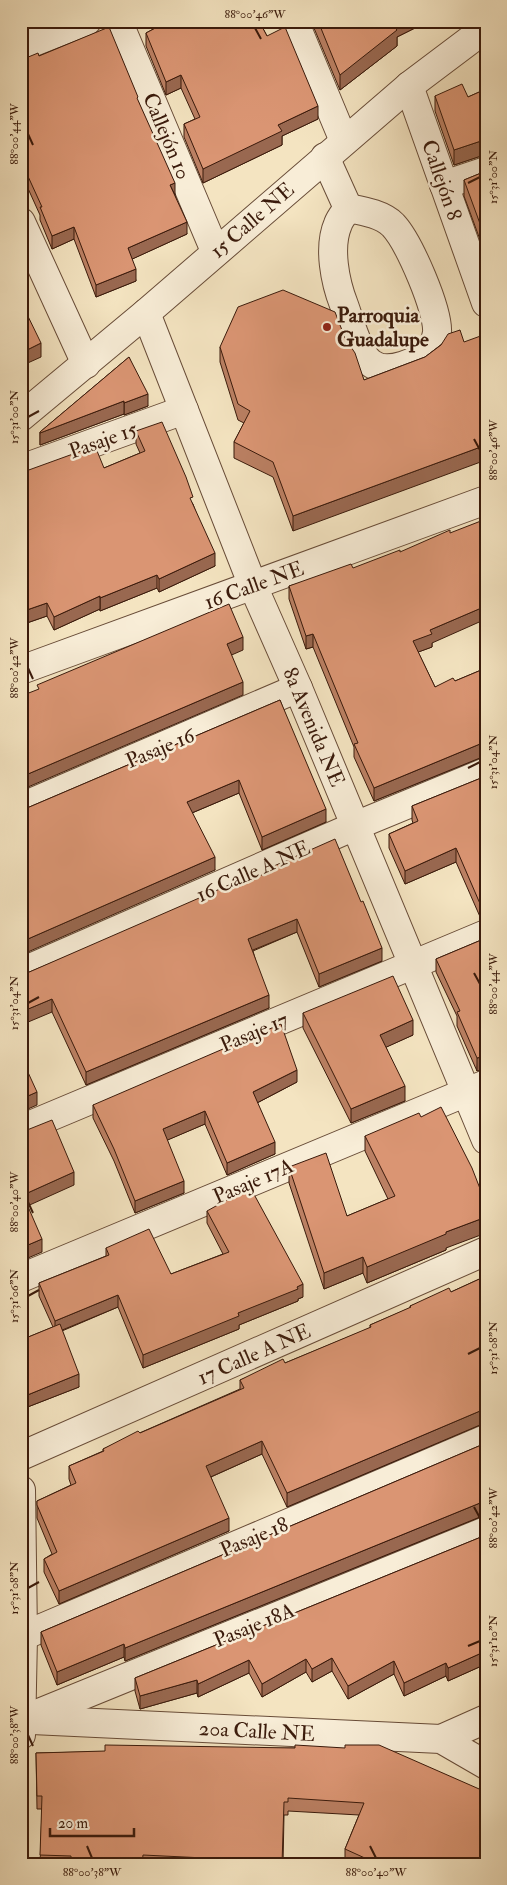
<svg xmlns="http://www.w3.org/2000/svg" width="507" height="1885" viewBox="0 0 507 1885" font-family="'IM FELL Double Pica',serif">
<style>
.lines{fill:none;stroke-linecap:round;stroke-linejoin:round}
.minor-casing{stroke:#684c38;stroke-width:30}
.minor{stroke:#f8edd7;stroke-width:28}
.wall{fill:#bb8063;stroke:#3a1a0b}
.shaded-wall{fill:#996850;stroke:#3a1a0b}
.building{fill:#da9573;stroke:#3a1a0b}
.ticks{fill:none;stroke:#3a1a0b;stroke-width:2}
.poi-dot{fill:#8f2418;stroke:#f8edd7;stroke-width:2}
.labels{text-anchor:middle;stroke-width:5;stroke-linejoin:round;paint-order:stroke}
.street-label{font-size:21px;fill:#3a1a0b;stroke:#f8edd7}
.poi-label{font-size:21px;font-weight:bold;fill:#3a1a0b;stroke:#f8edd7;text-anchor:start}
.neatline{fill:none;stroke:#3a1a0b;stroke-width:2}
.ticks-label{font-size:12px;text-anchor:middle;fill:#3a1a0b}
</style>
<rect width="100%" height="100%" fill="#f4e4c1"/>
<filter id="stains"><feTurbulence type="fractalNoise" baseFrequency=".004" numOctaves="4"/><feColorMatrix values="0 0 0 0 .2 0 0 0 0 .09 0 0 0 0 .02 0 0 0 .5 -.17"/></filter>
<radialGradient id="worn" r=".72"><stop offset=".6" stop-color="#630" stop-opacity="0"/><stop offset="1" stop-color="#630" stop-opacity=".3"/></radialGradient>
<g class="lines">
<g class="minor-casing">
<g id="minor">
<polyline points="118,21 215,251"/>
<polyline points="294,21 344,141"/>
<polyline points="21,47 87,21"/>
<polyline points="409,86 486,303"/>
<polyline points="325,157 348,208"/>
<polyline points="444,185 486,171"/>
<path d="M348,208C363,211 382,214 393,225C409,242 439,311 437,333C436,338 433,347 429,351C418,362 389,374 374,365C359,358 350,321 344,305C335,282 328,247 338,224C340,218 345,213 348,208Z"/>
<polyline points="21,222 86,364"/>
<polyline points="146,313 253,586 298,688 486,1140"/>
<polyline points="21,417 146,313 409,86 486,28"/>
<polyline points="21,469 184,410"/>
<polyline points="21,670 486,500"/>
<polyline points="21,807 298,688"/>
<polyline points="21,972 355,826 486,772"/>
<polyline points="21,1129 486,934"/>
<polyline points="21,1278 486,1084"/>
<polyline points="21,1456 486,1251"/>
<polyline points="21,1490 23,1636 21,1735"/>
<polyline points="23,1636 486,1439"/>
<polyline points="22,1720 486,1531"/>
<polyline points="32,1720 441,1739 486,1765"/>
<polyline points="441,1739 486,1719"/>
</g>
</g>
<use href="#minor" class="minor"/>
</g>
<g class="wall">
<polygon points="154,21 259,21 267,36 318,119 282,136 282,145 203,183 184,137 184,124 195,119 181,88 166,95 146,46 146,33 157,27"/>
<polygon points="311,21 429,21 397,37 397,46 340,90"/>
<polygon points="39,56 138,101 175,195 187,234 132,259 136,281 96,297 74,239 52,249 40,220 40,215 21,173 21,60"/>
<polygon points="486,89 486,156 481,156 454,165 435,111 435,96 468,97"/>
<polygon points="486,171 486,256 464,196 464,180"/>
<polygon points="460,330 293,531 273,477 234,458 234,442 244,423 238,420 220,362 220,347 345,338 364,380 425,357"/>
<polygon points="129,357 148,406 124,415 124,414 40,445 40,432"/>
<polygon points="136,431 193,504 215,566 159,592 157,588 100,611 100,609 54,630 47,616 21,625 104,468 140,453 136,444"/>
<polygon points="353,568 432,643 432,647 418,652 435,687 455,681 486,668 486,757 480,758 374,801 354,757 354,747 313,647 306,649 289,599 289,586"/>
<polygon points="280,700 326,822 262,850 239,793 192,813 215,870 27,808"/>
<polygon points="486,776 486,919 481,919 456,862 405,884 389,848 389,834 413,823 412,820 412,806"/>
<polygon points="274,866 382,961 319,987 297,932 253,951 269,1008 86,1085 52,1012 27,973 274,870"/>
<polygon points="486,938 477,1071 457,1026 457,1016 436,972 436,959"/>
<polygon points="303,1013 413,1035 386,1047 405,1101 351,1123 303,1028"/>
<polygon points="297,1082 257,1103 275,1154 227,1175 205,1124 167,1140 184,1193 135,1213 114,1161 93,1118 93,1105"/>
<polygon points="365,1136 446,1248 446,1250 367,1283 363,1273 324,1289 289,1183 289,1167 347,1216 388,1199 365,1151"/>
<polygon points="207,1211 303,1297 298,1299 298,1301 239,1325 239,1329 143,1368 118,1307 62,1331 79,1387 25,1408 21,1399 21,1340 53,1327 39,1296 39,1283 106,1256 106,1248 171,1274 223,1254 207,1223"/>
<polygon points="486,1276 486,1424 480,1425 287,1507 262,1454 211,1477 229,1531 59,1604 44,1572 44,1559 52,1554 37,1518 37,1501 71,1485 69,1479 69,1466 103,1451 103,1449 240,1389 240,1380 285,1363 370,1328 370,1325 410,1308 410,1306 451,1292"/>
<polygon points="486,1443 486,1516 480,1517 125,1661 124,1657 57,1685 41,1645 41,1632"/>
<polygon points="486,1535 486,1664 448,1681 446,1676 404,1696 394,1674 348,1699 332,1671 312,1682 306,1672 262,1697 249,1673 198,1697 197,1693 140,1709 135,1691 135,1678"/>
<polygon points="295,1748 486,1864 349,1864 345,1862 345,1849 359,1815 288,1811 288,1815 284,1815 283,1864 40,1864 42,1809 37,1809 36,1753"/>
</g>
<g class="shaded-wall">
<polygon points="21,21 28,21 21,24"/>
<polygon points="397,21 429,21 397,37 397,46 340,90 340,75 392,24"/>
<polygon points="181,75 181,88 166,95 166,82"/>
<polygon points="318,106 318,119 282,136 282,145 203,183 203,169 278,125"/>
<polygon points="481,141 481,156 454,165 454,150"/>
<polygon points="175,183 175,195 170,185"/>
<polygon points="187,222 187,234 128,261 128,248"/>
<polygon points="74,227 74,239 52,249 52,236"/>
<polygon points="136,269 136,281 96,297 96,285"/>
<polygon points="41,343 41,357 21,366 21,353"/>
<polygon points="148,394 148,406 124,415 124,403"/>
<polygon points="124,401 124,414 40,445 40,433"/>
<polygon points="486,445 486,460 293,531 293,516"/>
<polygon points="215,553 215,566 159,592 159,579"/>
<polygon points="157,575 157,588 100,611 100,598"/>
<polygon points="100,596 100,609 54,630 54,617"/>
<polygon points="47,603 47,616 21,625 21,612"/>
<polygon points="486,606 486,619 432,643 432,647 413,654 413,641 430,630"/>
<polygon points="313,634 313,647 306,649 306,636"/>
<polygon points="243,637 243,650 227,657 227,644"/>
<polygon points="243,682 243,695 21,790 21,777"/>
<polygon points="480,744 480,758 374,801 374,788"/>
<polygon points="239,780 239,793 187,815 187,802"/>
<polygon points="326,809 326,822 262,850 262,837"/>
<polygon points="456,848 456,862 405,884 405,871"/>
<polygon points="215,857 215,870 21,955 21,942"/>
<polygon points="297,919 297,932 248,952 248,939"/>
<polygon points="382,948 382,961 319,987 319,974"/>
<polygon points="269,995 269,1008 86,1085 86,1072"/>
<polygon points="52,999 52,1012 21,1025 21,1012"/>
<polygon points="413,1020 413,1035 380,1050 380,1035"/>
<polygon points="486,1056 486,1069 477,1071 477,1058"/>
<polygon points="297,1070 297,1082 253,1105 253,1092"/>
<polygon points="405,1086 405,1101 351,1123 351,1109"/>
<polygon points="37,1092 37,1105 21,1112 21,1099"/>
<polygon points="205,1111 205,1124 163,1142 163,1129"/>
<polygon points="275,1142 275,1154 227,1175 227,1163"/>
<polygon points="74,1172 74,1185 23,1208 23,1195"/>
<polygon points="184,1181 184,1193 135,1213 135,1201"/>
<polygon points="486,1217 486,1233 446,1248 446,1250 367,1283 367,1267 446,1232"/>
<polygon points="42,1239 42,1252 21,1261 21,1248"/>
<polygon points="363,1257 363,1273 324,1289 324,1273"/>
<polygon points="303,1284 303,1297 298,1299 298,1301 239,1325 239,1329 143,1368 143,1355"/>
<polygon points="118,1295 118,1307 55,1333 55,1321"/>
<polygon points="79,1374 79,1387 25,1408 25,1396"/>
<polygon points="480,1411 480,1425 287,1507 287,1493"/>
<polygon points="262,1441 262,1454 206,1479 206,1466"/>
<polygon points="480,1503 480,1517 125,1661 125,1648"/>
<polygon points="229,1518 229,1531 59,1604 59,1591"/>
<polygon points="124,1644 124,1657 57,1685 57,1672"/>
<polygon points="486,1651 486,1664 448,1681 448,1668"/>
<polygon points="332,1658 332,1671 312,1682 312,1669"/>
<polygon points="306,1659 306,1672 262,1697 262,1684"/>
<polygon points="249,1660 249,1673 198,1697 198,1684"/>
<polygon points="394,1661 394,1674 348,1699 348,1686"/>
<polygon points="446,1663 446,1676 404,1696 404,1683"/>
<polygon points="197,1680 197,1693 140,1709 140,1696"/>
</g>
<g class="building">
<polygon points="161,21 259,21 267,36 285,27 318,106 278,125 282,131 203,169 184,124 200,117 181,75 166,82 146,33 163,24"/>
<polygon points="318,21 397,21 392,24 397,30 340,75"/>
<polygon points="109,27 138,97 137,98 175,183 170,185 187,222 128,248 136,269 96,285 74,227 52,236 40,207 42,207 21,161 21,60 38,53 39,56"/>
<polygon points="462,84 468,97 486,89 486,140 481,141 454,150 435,96"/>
<polygon points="486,171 486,240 464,180"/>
<polygon points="283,290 335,312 345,338 355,353 364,380 425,357 441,345 448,334 460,330 464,342 486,334 486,445 293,516 273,462 234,442 250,411 238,404 220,347 238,307"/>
<polygon points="21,302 41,343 21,353"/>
<polygon points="129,357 148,394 124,403 124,401 40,433 40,432"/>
<polygon points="162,422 186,477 193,497 190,498 215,553 159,579 157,575 100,598 100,596 54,617 47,603 21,612 21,471 26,471 95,446 104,468 145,451 136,431"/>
<polygon points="486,519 486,606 430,630 432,634 413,641 435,687 453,678 455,681 486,668 486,744 480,744 374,788 354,744 358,743 313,634 306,636 289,586 351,564 353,568 400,550 400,552 450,530 450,533"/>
<polygon points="229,604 243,637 227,644 243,682 21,777 21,696 39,689 37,685"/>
<polygon points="280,700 326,809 262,837 239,780 187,802 215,857 21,942 21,809 27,808"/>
<polygon points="486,776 486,906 481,906 456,848 405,871 389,834 418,821 412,806"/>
<polygon points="335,839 361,902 363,901 382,948 319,974 297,919 248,939 269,995 86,1072 52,999 21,1012 21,974 27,973 229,885 230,889 275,869 274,866"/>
<polygon points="486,938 486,1056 477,1058 457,1012 460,1011 436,959"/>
<polygon points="393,976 413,1020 380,1035 405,1086 351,1109 303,1013"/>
<polygon points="281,1024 297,1070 253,1092 275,1142 227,1163 205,1111 163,1129 184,1181 135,1201 114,1149 93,1105"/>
<polygon points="21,1057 37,1092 21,1099"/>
<polygon points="441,1107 472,1168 486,1204 486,1217 446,1232 446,1234 367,1267 363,1257 324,1273 289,1167 326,1153 347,1216 395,1196 365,1136 419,1113 421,1117"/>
<polygon points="52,1120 74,1172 23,1195 42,1239 21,1248 21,1131 27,1130"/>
<polygon points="250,1187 303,1284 297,1287 298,1289 238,1313 239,1316 143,1355 118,1295 55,1321 39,1283 109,1255 106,1248 149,1229 171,1274 229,1252 207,1211"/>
<polygon points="486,1276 486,1411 480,1411 287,1493 262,1441 206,1466 229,1518 59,1591 44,1559 57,1552 37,1505 37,1501 76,1483 69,1466 104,1451 103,1449 138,1431 140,1433 244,1388 240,1380 283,1359 285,1363 371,1327 370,1325 411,1307 410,1306 449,1288 451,1292"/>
<polygon points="60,1324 79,1374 25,1396 21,1386 21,1340"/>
<polygon points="486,1443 486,1503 480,1503 125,1648 124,1644 57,1672 41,1632"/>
<polygon points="486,1535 486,1651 448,1668 446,1663 404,1683 394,1661 348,1686 332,1658 312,1669 306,1659 262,1684 249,1660 198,1684 197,1680 140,1696 135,1678"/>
<polygon points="105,1745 295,1748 295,1745 345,1748 345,1745 379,1745 486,1792 486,1796 483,1802 486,1803 486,1864 378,1864 345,1849 364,1803 288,1798 288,1802 284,1802 282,1864 246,1864 246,1860 143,1855 142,1864 71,1864 71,1856 40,1855 42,1796 37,1796 36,1753 105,1751"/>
</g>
<path class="ticks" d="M255,28L261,39M28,134L33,145M468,183L480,177M28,417L39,411M474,439L480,450M28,668L33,679M468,768L480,762M474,973L480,984M28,1003L39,997M28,1202L33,1213M28,1296L39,1290M468,1354L480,1348M474,1507L480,1518M28,1588L39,1582M468,1646L480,1641M28,1735L33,1746M87,1846L92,1858M370,1846L376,1858"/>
<circle class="poi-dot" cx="327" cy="327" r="5"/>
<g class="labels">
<g class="street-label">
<text transform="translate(167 136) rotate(67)" y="7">Callejón 10</text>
<text transform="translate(442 180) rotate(71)" y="7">Callejón 8</text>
<text transform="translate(252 220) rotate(-41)" y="7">15 Calle NE</text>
<text transform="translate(103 440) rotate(-20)" y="7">Pasaje 15</text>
<text transform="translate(254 585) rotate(-20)" y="7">16 Calle NE</text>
<text transform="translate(314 727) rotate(67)" y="7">8a Avenida NE</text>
<text transform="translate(160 748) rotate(-23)" y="7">Pasaje 16</text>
<text transform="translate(253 871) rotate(-24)" y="7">16 Calle A NE</text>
<text transform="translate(254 1032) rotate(-23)" y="7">Pasaje 17</text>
<text transform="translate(253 1181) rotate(-23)" y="7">Pasaje 17A</text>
<text transform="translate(254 1354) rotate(-24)" y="7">17 Calle A NE</text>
<text transform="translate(254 1537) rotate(-23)" y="7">Pasaje 18</text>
<text transform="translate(254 1625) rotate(-22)" y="7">Pasaje 18A</text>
<text transform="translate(257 1731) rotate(3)" y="7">20a Calle NE</text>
</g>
<g class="poi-label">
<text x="337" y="322">Parroquia<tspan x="337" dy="24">Guadalupe</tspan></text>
</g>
</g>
<rect width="507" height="1885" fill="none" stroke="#f4e4c1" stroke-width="55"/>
<path d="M50 1828v8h84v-8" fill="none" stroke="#3a1a0b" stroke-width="2.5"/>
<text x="58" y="1828" font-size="15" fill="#3a1a0b" stroke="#f8edd7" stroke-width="4" paint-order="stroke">20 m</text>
<rect x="28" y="28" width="452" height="1830" class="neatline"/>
<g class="ticks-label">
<text x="255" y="18">88°00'46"W</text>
<text transform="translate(14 134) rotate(-90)" y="4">88°00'44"W</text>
<text transform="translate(493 177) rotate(-90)" y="4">15°31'00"N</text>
<text transform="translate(14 417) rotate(-90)" y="4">15°31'00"N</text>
<text transform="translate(493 450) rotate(-90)" y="4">88°00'46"W</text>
<text transform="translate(14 668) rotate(-90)" y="4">88°00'42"W</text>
<text transform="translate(493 762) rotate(-90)" y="4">15°31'04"N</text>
<text transform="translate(493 984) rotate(-90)" y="4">88°00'44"W</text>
<text transform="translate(14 1003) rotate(-90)" y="4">15°31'04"N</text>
<text transform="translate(14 1202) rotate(-90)" y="4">88°00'40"W</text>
<text transform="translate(14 1296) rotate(-90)" y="4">15°31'06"N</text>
<text transform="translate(493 1348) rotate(-90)" y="4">15°31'08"N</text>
<text transform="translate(493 1518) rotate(-90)" y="4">88°00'42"W</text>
<text transform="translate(14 1588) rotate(-90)" y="4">15°31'08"N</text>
<text transform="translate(493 1641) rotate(-90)" y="4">15°31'10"N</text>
<text transform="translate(14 1735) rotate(-90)" y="4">88°00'38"W</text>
<text x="92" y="1876">88°00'38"W</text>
<text x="376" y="1876">88°00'40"W</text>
</g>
<rect width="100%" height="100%" filter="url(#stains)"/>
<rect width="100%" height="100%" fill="url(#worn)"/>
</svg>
